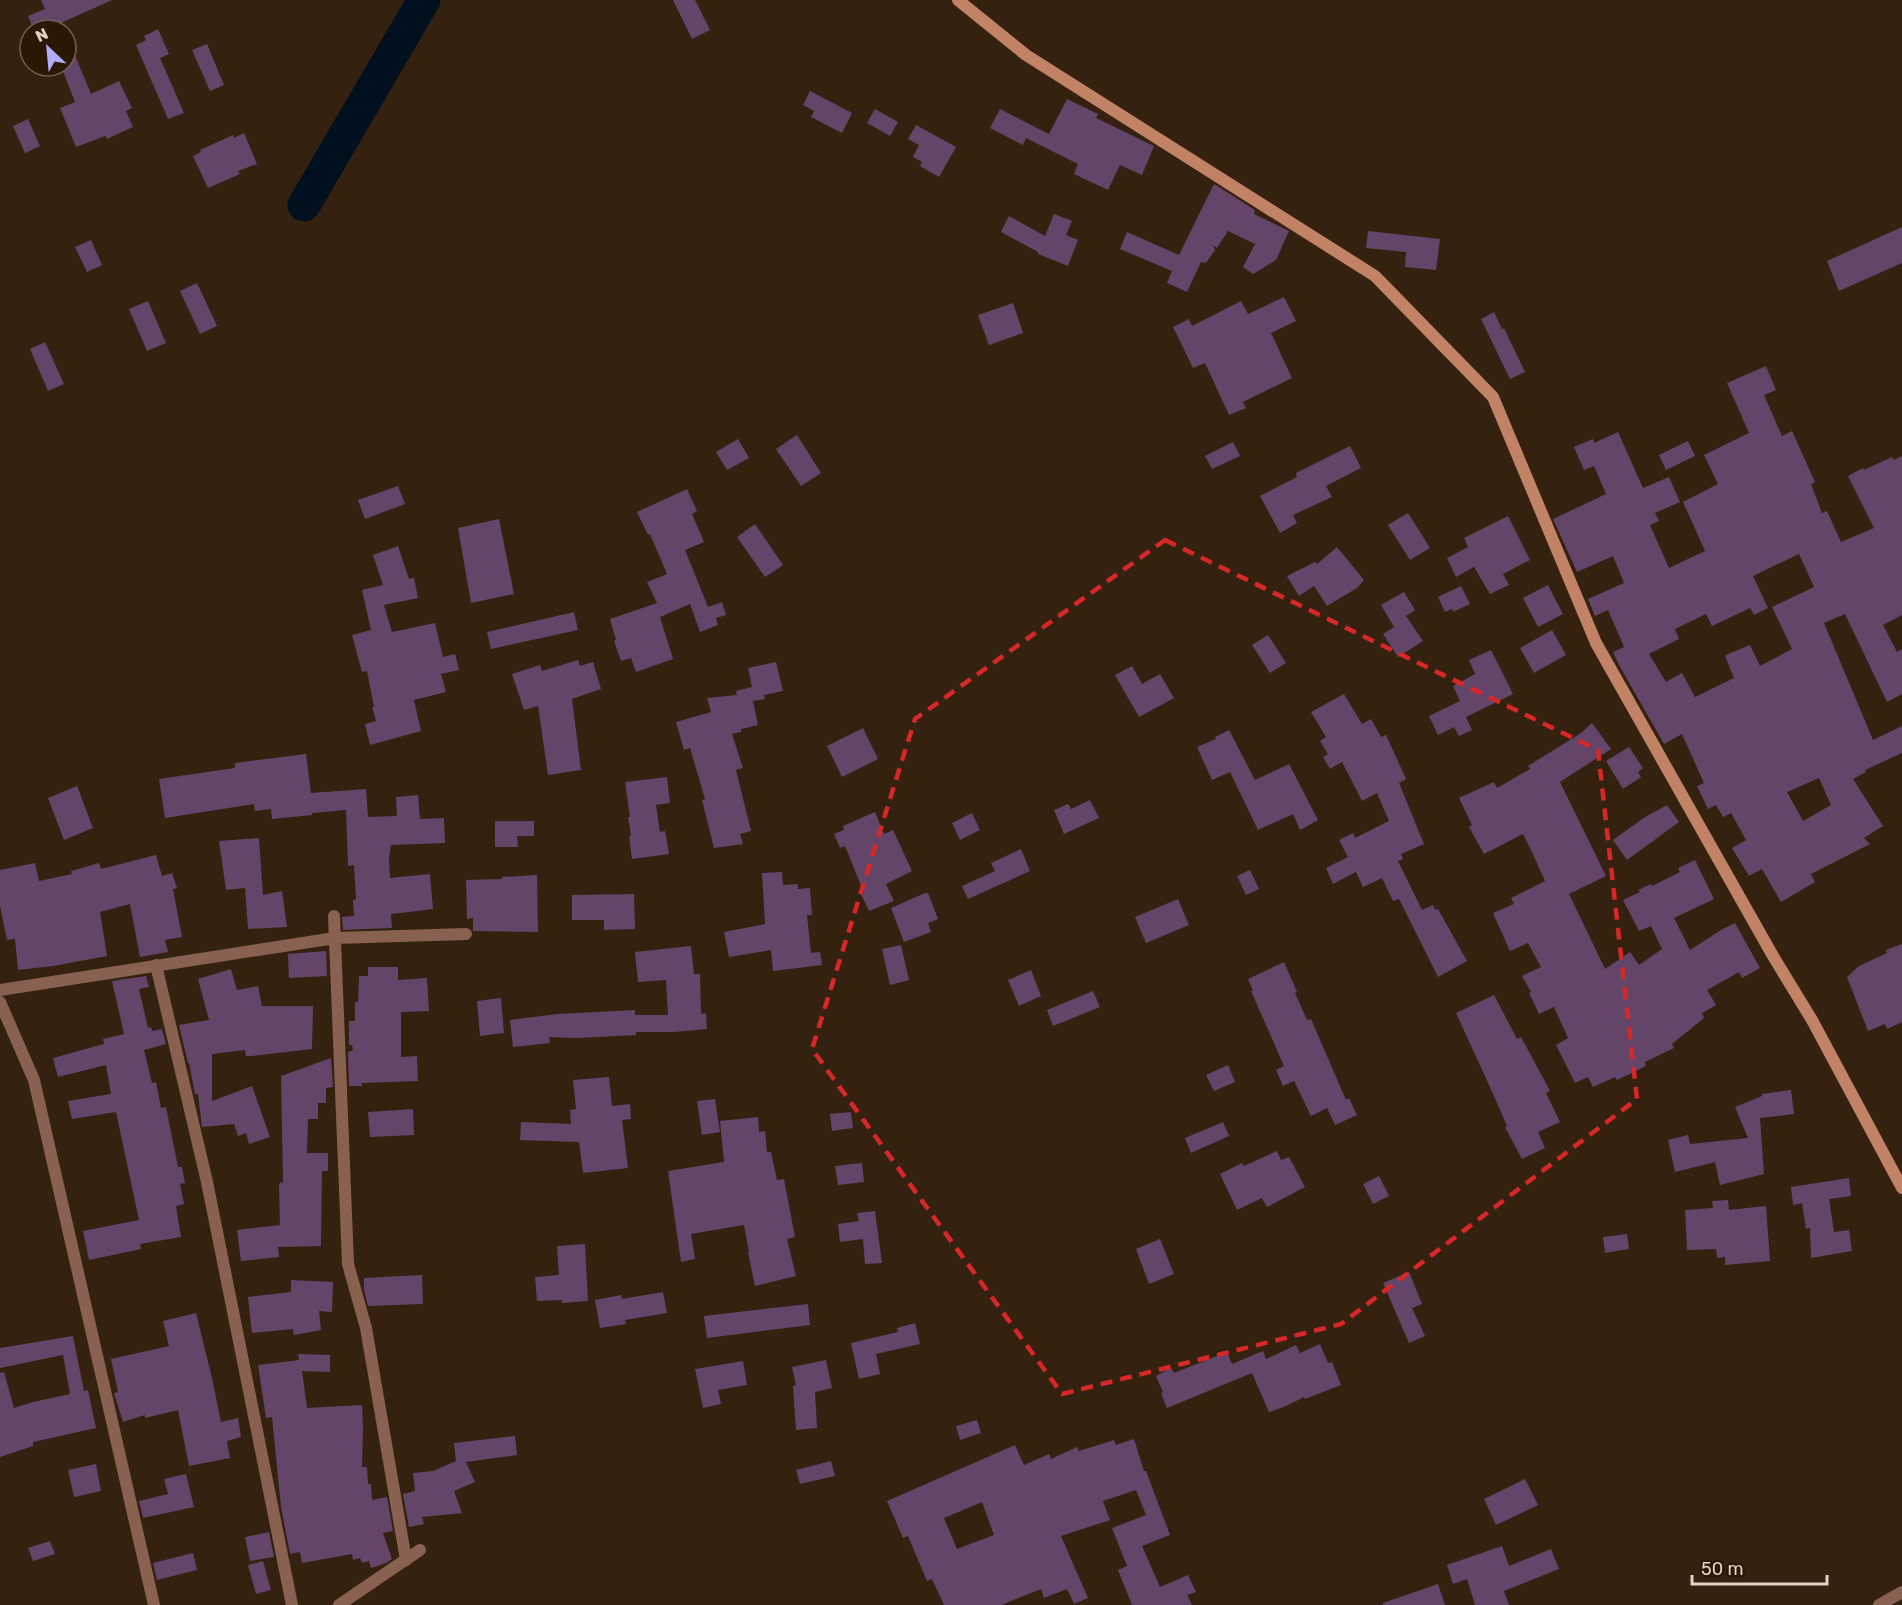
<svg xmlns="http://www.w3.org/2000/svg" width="1902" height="1605" viewBox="0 0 1902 1605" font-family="Rubik,sans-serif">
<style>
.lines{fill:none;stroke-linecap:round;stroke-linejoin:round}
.river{stroke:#00101e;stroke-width:33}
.building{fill:#63456a;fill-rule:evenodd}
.street{stroke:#896150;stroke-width:12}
.secondary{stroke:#c18266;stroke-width:12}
.marked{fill:none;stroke:#d62828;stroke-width:4.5;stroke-dasharray:12 8;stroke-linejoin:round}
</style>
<rect width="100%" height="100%" fill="#35210f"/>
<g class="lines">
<polyline class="river" points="304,205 424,0"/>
</g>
<g class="building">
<polygon points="41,0 112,0 52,27 51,24 34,30 28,16 45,9"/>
<polygon points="673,0 695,0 710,30 692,39"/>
<polygon points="158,29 169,54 160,58 184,113 168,119 136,45 146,40 144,36"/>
<polygon points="66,34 91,94 119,81 132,108 126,111 133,127 107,139 105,136 76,147 60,108 75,102 61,66 66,66"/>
<polygon points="207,44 224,85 210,91 192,50"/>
<polygon points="810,91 852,113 842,133 811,117 814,111 803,105"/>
<polygon points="1067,99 1098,114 1096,118 1154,146 1142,175 1120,165 1108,190 1074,174 1078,164 1026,138 1023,145 990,128 1000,109 1049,134"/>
<polygon points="875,109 898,122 890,136 867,123"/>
<polygon points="28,119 40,146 25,153 13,126"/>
<polygon points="916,125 956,147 939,177 920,166 922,162 913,157 919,145 908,139"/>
<polygon points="244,133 257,164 238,171 240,174 208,188 193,156 201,152 200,150 233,135 234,138"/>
<polygon points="1214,184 1255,210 1254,214 1289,231 1276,260 1253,274 1243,267 1255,244 1228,231 1217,248 1213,245 1215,250 1206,263 1201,262 1187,292 1167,283 1172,271 1120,249 1127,232 1179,255"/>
<polygon points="1054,214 1072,221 1066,235 1078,240 1068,266 1038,254 1038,252 1001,232 1009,216 1045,236"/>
<polygon points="1902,227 1902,263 1839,291 1827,261"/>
<polygon points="1368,231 1440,239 1436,270 1405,267 1406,252 1366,248"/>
<polygon points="91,240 102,265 87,272 75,247"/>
<polygon points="197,283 217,326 200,334 180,291"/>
<polygon points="1284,297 1296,321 1271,333 1292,378 1243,402 1246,408 1229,415 1205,363 1193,368 1173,327 1189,319 1192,326 1241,301 1248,314"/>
<polygon points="148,301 166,343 147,351 129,309"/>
<polygon points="1013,303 1023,333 989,345 978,315"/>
<polygon points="1494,312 1502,329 1504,328 1525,372 1510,379 1481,319"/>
<polygon points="45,342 64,384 48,391 30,349"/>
<path d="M1766,366L1776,390L1764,395L1782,436L1792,431L1815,482L1811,484L1822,513L1827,511L1841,542L1874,528L1848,476L1863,468L1864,470L1892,457L1894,460L1902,456V615L1883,625L1897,652L1902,649V694L1887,702L1845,614L1824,623L1873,740L1902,726V753L1865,770L1866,772L1853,779L1883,826L1864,838L1870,844L1811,874L1815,882L1781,902L1762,869L1749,876L1732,848L1746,840L1731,813L1723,817L1716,805L1708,809L1697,786L1704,783L1682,734L1664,744L1619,665L1613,652L1624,647L1608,610L1595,616L1588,599L1624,583L1613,556L1577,572L1553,519L1606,494L1594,466L1584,470L1574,447L1593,439L1594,443L1618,432L1643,488L1669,477L1680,502L1655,513L1659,521L1650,525L1669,568L1705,551L1683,502L1718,484L1704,455L1749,433L1727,383ZM1799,554L1814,587L1772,607L1792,649L1760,666L1750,645L1728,654L1725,656L1734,678L1695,697L1682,673L1666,682L1649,654L1679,639L1675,629L1706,614L1712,626L1750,608L1754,615L1768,608L1753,576ZM1819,778L1831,805L1803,821L1787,792Z"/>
<polygon points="797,435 821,473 801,486 776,449"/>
<polygon points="738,439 749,458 727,470 716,452"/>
<polygon points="1688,441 1695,456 1666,470 1659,455"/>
<polygon points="1233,442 1240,456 1212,469 1205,456"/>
<polygon points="1350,446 1361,468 1326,486 1332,497 1293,515 1297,523 1280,533 1260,496 1297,477 1296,473"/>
<polygon points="398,486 405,504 365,519 358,500"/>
<polygon points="687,489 697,511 692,514 704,542 685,550 708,607 722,602 726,615 716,618 718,625 700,632 690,604 660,617 673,659 636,672 631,658 621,661 614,641 616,640 610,619 657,603 647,582 667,574 650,534 648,535 637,512"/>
<polygon points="1408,513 1430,548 1410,560 1388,525"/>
<polygon points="1508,516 1530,560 1503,574 1509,585 1490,594 1474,567 1456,577 1447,558 1468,547 1464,538"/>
<polygon points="499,519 514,594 471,603 458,528"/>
<polygon points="755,524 783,565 765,577 737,537"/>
<polygon points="398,546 409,579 414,578 418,598 384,605 392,632 435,623 443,657 455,654 459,670 441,674 446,692 414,700 421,731 370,745 365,724 376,721 372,707 374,707 367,671 362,672 352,635 371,630 362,590 383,585 373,555"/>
<polygon points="1337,547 1364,580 1357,588 1327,606 1314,586 1299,596 1287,576 1315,562 1317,564"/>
<polygon points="1548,585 1563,614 1538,627 1523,598"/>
<polygon points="1461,586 1470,604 1453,612 1452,609 1445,612 1438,597"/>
<polygon points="1404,592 1415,610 1406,616 1423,641 1398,657 1383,634 1394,627 1381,605"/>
<polygon points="574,612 578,630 491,649 487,632"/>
<polygon points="1552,630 1566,655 1534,673 1520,648"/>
<polygon points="1268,635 1286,663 1270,673 1252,645"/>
<polygon points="1491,650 1513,694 1466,717 1472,730 1459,736 1454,727 1438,735 1429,716 1460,701 1453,686 1475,674 1469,660"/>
<polygon points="578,660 580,666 593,662 601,689 572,699 581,770 548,775 538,706 524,710 512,674 540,665 542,671"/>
<polygon points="776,662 783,691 764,695 765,699 753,701 758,725 741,729 741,732 732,734 743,768 736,770 751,831 740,834 743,844 714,848 702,800 705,799 690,748 684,750 676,722 711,712 707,698 737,695 736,691 752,687 748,668"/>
<polygon points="1132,666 1142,684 1160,674 1174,698 1139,717 1115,675"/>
<polygon points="1344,694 1362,724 1371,719 1381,737 1386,735 1406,779 1399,783 1424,844 1401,854 1403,859 1398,861 1422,910 1433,905 1435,910 1438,909 1467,961 1438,977 1399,899 1393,901 1382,878 1363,887 1356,872 1333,884 1326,868 1348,857 1339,840 1353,833 1355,838 1389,821 1377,793 1362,801 1342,762 1330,769 1323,757 1328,754 1320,741 1326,737 1311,712"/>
<polygon points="1592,723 1611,749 1560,782 1606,876 1569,894 1605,969 1630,952 1639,965 1662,949 1651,926 1639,931 1623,900 1640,892 1638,890 1651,884 1652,886 1680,872 1678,868 1695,860 1714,899 1674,918 1690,950 1721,930 1735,923 1760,968 1742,978 1739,972 1707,990 1716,1005 1702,1013 1704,1018 1672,1044 1674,1048 1645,1062 1646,1066 1617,1080 1615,1077 1593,1087 1588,1077 1575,1083 1556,1045 1568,1038 1554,1007 1539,1014 1529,993 1531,992 1522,976 1541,967 1528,943 1510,951 1493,913 1514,904 1511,898 1545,881 1531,850 1523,834 1484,854 1469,827 1472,825 1459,798 1494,782 1497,788 1530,769 1528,766 1581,733"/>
<polygon points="863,728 878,759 842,777 827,746"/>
<polygon points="1229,730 1255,780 1289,764 1318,820 1300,830 1293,814 1258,830 1230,772 1212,780 1197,747 1216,739 1215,737"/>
<polygon points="1629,747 1643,768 1638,772 1641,777 1623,789 1606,761"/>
<polygon points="306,754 311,793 366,789 368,817 397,816 396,797 418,795 420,819 444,818 445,843 391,845 389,858 390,878 430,874 433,909 391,914 392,928 343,930 342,917 354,916 353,900 356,899 354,865 348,866 346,810 312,813 312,815 272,819 271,809 255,811 254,804 165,818 159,779 235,768 235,763"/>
<polygon points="667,777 670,803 656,805 660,832 665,831 669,854 632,859 629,836 631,836 628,817 630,817 625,782"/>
<polygon points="77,786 93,828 64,840 48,798"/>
<polygon points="1090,800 1099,818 1064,834 1054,810 1068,804 1071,809"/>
<polygon points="1667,805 1679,822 1627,860 1613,840 1645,817"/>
<polygon points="875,812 884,834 893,830 912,871 886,884 894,901 869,911 861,894 864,893 845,846 840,848 834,834 844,830 843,826"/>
<polygon points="972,813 980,830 960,840 952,823"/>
<polygon points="495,821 534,821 534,836 517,836 518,847 495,847"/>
<polygon points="259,838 263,895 282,891 287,927 248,929 245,888 226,890 219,841"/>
<polygon points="1021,849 1030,871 968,899 962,886 995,871 991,863"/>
<polygon points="156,855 162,876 172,873 177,888 173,889 182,937 165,940 168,952 140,957 130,904 100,912 107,956 53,966 18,970 15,939 7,940 0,906 0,870 35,863 39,881 72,874 71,871 99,863 101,869"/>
<polygon points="1250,870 1259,889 1246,895 1237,876"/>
<polygon points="782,872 783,885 798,884 798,889 810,888 812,915 807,915 811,953 820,952 822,965 773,971 771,950 729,957 724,932 765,924 762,873"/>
<polygon points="537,875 538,932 473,931 473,918 467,919 466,880 502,879 502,877"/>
<polygon points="925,893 928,893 938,919 928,923 931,932 904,942 891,908"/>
<polygon points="634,894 635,929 604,930 604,920 572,920 572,895"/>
<polygon points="1178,899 1189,925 1146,943 1135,917"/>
<polygon points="1902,944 1902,1022 1887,1029 1885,1024 1868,1031 1847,977 1859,966 1887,953 1886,950"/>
<polygon points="901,945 909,980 890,985 882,949"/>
<polygon points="691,946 694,974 700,974 701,1014 706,1013 707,1029 675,1032 636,1032 636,1035 577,1038 549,1037 550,1043 513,1047 510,1020 557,1014 635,1010 635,1015 668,1015 666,980 638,982 635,952"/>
<polygon points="326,951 327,976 289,978 288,954"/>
<polygon points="1284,962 1297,992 1295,993 1307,1020 1311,1019 1346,1100 1349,1098 1357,1115 1335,1125 1327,1108 1311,1116 1294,1081 1283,1086 1276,1070 1284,1066 1251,991 1253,991 1248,979"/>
<polygon points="368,967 398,967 398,980 427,978 429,1011 401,1012 401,1057 417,1056 418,1081 362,1083 362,1086 349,1086 348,1052 353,1050 352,1045 349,1045 349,1021 355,1021 355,1002 358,1002 359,976 368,976"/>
<polygon points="231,969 237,990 258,986 262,1006 313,1006 312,1049 252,1056 246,1056 245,1050 212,1054 212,1101 252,1086 270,1137 249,1144 246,1133 238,1136 234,1124 202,1127 198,1094 195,1094 189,1063 188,1063 179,1025 209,1020 198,979"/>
<polygon points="1031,970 1041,996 1019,1006 1008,980"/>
<polygon points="146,976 149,987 139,989 148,1028 151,1027 152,1031 162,1029 166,1044 144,1050 152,1083 156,1082 161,1108 166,1107 178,1167 182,1167 185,1183 180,1184 184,1204 176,1206 181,1237 140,1244 141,1249 89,1260 83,1231 139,1220 116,1112 72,1119 68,1101 111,1094 106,1065 58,1077 53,1058 104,1044 103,1039 124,1034 112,981"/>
<polygon points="1093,991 1100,1007 1053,1026 1047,1010"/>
<polygon points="1494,995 1517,1039 1521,1037 1550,1091 1546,1093 1560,1122 1538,1132 1545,1148 1522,1159 1505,1127 1507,1126 1494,1096 1456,1013"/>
<polygon points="501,998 504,1033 480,1036 477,1001"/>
<polygon points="331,1058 333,1087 326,1088 326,1103 318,1103 318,1119 308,1119 307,1153 328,1153 328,1171 322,1171 321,1246 278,1247 279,1257 241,1261 237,1230 280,1225 279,1186 280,1183 283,1182 281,1076"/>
<polygon points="1228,1065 1235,1082 1214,1091 1206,1075"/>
<polygon points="609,1077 612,1106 630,1104 631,1119 622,1120 628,1168 583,1173 579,1142 520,1140 521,1122 571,1124 570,1110 576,1109 573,1080"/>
<polygon points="1791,1090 1794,1114 1760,1118 1764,1174 1720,1185 1715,1162 1675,1172 1668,1140 1688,1135 1690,1144 1748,1138 1735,1107 1762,1096 1762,1094"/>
<polygon points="715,1099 720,1132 702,1135 697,1101"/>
<polygon points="413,1109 414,1135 370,1137 368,1112"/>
<polygon points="851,1112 853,1128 832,1131 830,1114"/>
<polygon points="758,1117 759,1132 765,1131 767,1152 771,1152 777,1180 784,1179 795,1237 787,1239 796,1276 755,1286 748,1252 749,1252 744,1225 691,1234 695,1259 681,1262 668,1171 724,1162 720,1121"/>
<polygon points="1223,1122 1229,1136 1191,1153 1185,1138"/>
<polygon points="1277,1151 1281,1160 1289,1157 1305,1187 1267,1207 1262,1198 1237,1210 1220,1174 1242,1163 1244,1166"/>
<polygon points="862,1163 864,1182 838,1185 835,1166"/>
<polygon points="1379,1176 1389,1196 1373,1204 1363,1184"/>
<polygon points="1849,1178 1851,1196 1829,1199 1834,1232 1849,1230 1852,1251 1811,1258 1810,1228 1806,1229 1802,1203 1793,1205 1791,1187"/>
<polygon points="1728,1200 1729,1210 1766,1206 1770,1261 1725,1265 1725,1257 1717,1258 1716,1249 1687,1250 1685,1210 1713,1208 1712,1201"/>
<polygon points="875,1211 882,1263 865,1264 863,1239 840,1242 838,1224 859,1221 857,1213"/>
<polygon points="1627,1234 1629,1249 1605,1253 1603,1237"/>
<polygon points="1160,1239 1174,1274 1149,1284 1136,1249"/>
<polygon points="585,1244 588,1301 562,1303 562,1300 537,1301 535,1277 559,1275 557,1246"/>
<polygon points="1409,1272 1422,1304 1412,1308 1425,1336 1409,1343 1383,1283"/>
<polygon points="422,1275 423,1304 368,1306 364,1290 364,1278"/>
<polygon points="291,1280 333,1282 332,1312 319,1311 321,1330 294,1335 293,1329 252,1333 248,1297 291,1292"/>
<polygon points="663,1292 667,1313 625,1320 626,1324 600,1328 595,1300 621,1295 622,1299"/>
<polygon points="808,1304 810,1325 707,1338 704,1316"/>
<polygon points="196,1313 212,1378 221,1422 238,1418 241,1437 227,1441 230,1458 189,1466 178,1410 145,1418 145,1415 123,1422 114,1393 118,1392 111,1359 169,1346 163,1321"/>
<polygon points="915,1323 920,1344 876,1354 880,1374 859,1379 851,1343 898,1332 897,1328"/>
<polygon points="73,1336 84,1391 88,1390 96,1428 33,1442 33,1446 0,1457 0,1373 4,1372 14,1408 33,1402 70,1394 63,1355 0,1368 0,1348"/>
<polygon points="1320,1344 1328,1363 1332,1362 1341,1385 1305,1399 1304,1397 1286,1406 1269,1412 1252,1373 1167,1408 1161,1393 1163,1392 1156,1376 1171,1368 1174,1373 1227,1352 1232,1364 1263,1351 1266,1359 1296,1345 1300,1353"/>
<polygon points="298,1354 330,1355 330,1372 302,1371 307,1408 362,1405 363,1426 362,1467 367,1467 368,1484 371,1484 372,1500 387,1497 393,1531 383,1533 392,1559 386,1563 371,1568 369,1561 362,1563 360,1558 353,1560 352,1554 302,1563 300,1552 290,1554 281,1507 272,1417 266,1418 258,1365 299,1360"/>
<polygon points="826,1360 832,1388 815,1392 817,1428 796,1430 793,1386 796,1385 792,1367"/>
<polygon points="743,1361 747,1385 718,1390 721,1404 703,1408 695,1369"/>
<polygon points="977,1420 981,1433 960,1440 956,1426"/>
<polygon points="515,1436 517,1455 466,1462 475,1482 454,1491 462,1513 422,1517 424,1524 409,1527 403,1494 415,1491 413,1473 433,1471 456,1461 454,1443"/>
<path d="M1134,1439L1144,1471H1146L1170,1535L1142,1546L1160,1587L1188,1575L1196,1592L1187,1595L1192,1605H1132L1118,1570L1127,1566L1112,1528L1146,1515L1136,1490L1103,1501L1110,1520L1061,1536L1088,1598L1074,1604L1067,1589L1044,1598L1041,1589L1001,1605H944L932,1579L927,1581L908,1536L903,1538L887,1501L1015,1445L1024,1465L1049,1454L1051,1459L1077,1447L1079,1451L1114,1440L1116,1445ZM982,1502L994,1535L957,1549L944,1518Z"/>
<polygon points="831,1461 835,1476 800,1484 796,1470"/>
<polygon points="96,1464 101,1491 74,1497 68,1470"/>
<polygon points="186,1474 194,1507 143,1518 139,1501 168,1494 164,1479"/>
<polygon points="1525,1479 1538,1505 1496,1525 1484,1499"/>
<polygon points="269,1532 274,1557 250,1561 245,1537"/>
<polygon points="50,1541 55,1554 33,1561 28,1548"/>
<polygon points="1502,1546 1509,1566 1551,1549 1559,1569 1504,1591 1509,1605 1475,1605 1467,1579 1453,1584 1447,1565"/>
<polygon points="193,1553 197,1570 157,1580 153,1563"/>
<polygon points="263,1561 271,1590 256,1594 248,1565"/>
<polygon points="1438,1584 1445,1605 1383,1605 1383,1603"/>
</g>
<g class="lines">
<g class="street">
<polyline points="334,916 348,1264 366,1328 406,1560"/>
<polyline points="156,965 207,1182 292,1605"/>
<polyline points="0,990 335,938 466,934"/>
<polyline points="0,1002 34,1080 154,1605"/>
<polyline points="339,1605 420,1550"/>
<polyline points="1879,1605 1902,1592"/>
</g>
<polyline class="secondary" points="958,0 1026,55 1375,276 1493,397 1596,643 1773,956 1812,1020 1902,1188"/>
</g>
<path class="marked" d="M1165,540L1598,750L1637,1099L1341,1324L1062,1394L812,1049L915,719Z"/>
<g transform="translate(48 48) rotate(334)"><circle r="28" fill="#2b1706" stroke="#746254" stroke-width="1.5"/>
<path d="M0-4.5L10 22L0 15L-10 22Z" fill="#b2adf9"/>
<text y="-9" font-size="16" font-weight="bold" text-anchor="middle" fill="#e1d3c9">N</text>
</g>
<path d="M1692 1575v9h135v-9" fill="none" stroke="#e1d3c9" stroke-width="3"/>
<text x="1701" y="1575" font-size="18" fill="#e1d3c9" stroke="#2b1706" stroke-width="4.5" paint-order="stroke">50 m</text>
</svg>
